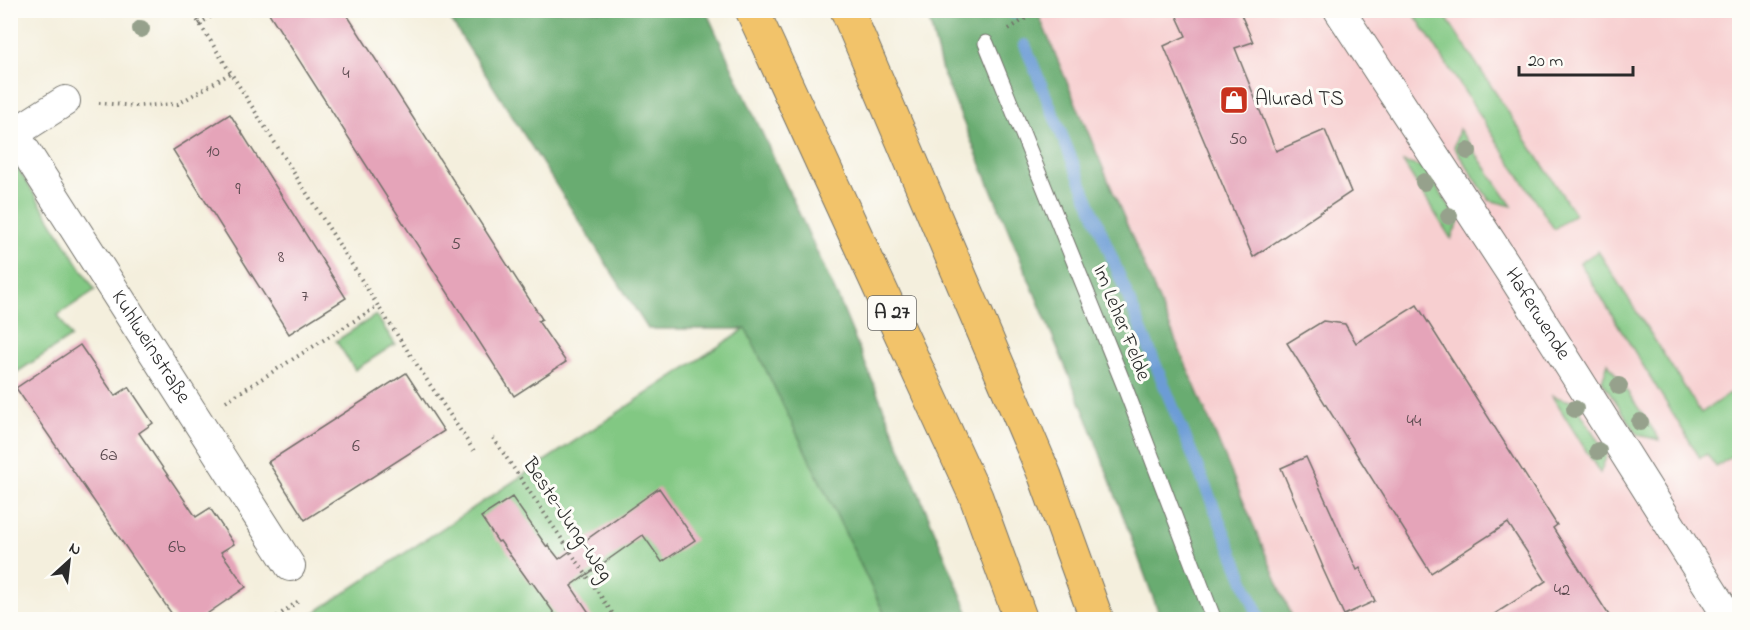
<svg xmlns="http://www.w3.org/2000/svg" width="1750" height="630" viewBox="0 0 1750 630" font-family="'Indie Flower',sans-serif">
<rect width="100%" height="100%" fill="#fdfcf7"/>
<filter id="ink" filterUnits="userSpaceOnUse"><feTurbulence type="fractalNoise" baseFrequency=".0167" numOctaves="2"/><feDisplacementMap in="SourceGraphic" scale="12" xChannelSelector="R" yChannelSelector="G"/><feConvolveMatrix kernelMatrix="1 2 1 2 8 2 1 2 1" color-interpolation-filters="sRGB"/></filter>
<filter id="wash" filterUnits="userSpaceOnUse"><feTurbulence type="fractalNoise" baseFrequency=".008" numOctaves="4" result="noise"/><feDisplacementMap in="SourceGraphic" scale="24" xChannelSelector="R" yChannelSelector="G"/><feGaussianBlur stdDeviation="1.35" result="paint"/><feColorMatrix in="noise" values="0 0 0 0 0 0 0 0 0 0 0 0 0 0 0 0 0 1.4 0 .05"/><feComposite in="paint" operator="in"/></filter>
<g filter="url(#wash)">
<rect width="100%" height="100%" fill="#f4efdd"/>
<path fill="#f7cfd0" d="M1037 11H1739V619H1293Z"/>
<g fill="#82c883" stroke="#567a57" stroke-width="1.5">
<path d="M1412 11H1442L1575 214 1554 229Z"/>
<path d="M1459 129 1512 206 1489 200 1454 147Z"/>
<path d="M1403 162 1425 168 1459 221 1451 239Z"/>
<path d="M17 167 95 290 58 315 71 337 11 376 10 172Z"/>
<path d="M1598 251 1701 413 1730 393 1739 408V451L1716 467 1707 454 1700 458 1580 263Z"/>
<path d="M376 315 395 344 355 370 336 341Z"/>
<path d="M746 328 887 619 314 620 311 615Z"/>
<path d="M1608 363 1660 440 1638 435 1602 381Z"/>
<path d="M1552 396 1574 402 1607 455 1600 473Z"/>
</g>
<g fill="#69ac71" stroke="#4a6c4e" stroke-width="1.5">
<path d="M445 11H706L839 300 971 619H887L746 329H648Z"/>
<path d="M927 11H1037L1293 619H1161L1090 426 942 71Z"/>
</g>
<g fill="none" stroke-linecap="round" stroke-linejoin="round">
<g stroke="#6c9cd5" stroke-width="12">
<path d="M1012 10 1013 13"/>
<path d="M1025 45 1260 620"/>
</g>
</g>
<g id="blocks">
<g fill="#e5a4b9">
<path d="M267 10H344L542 319 538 321 566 362 514 396Z"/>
<path d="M1174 10H1239L1253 42 1235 48 1276 151 1325 130 1351 192 1253 257 1164 46 1186 36Z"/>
<path d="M230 114 346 298 289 334 173 150Z"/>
<path d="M1417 305 1557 525 1553 528 1612 620H1485L1546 581 1508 523 1431 573 1287 343 1323 321 1345 324 1356 343Z"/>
<path d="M80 345 115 396 129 387 153 423 139 433 196 517 210 508 234 544 221 552 246 587 198 620H176L16 388Z"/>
<path d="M406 373 444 431 305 520 268 462Z"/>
<path d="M1306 457 1357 570 1360 568 1375 601 1344 615 1322 567H1323L1281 468Z"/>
<path d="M659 488 695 540 662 562 643 535 571 586 594 620H559L532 582 530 583 500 541 498 542 481 517 512 497 547 547 548 545 559 559Z"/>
</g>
</g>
</g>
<g filter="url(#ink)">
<use href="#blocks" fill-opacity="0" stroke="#717069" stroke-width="1.5"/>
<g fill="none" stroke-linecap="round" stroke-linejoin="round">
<g stroke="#717069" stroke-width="17">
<path id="lane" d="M986 43 1124 385 1214 620"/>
</g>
<g stroke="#717069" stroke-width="32">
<g id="street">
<path id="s1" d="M1339 10 1513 276 1730 620"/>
<path id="s2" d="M10 127 290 566"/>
<path d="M10 136 65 101"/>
</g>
</g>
<g stroke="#717069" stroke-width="35">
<g id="highway">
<path d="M752 10 976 497 1021 620"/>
<path d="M847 10 1045 476 1097 620"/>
</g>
</g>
<g stroke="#717069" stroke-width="4" stroke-dasharray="1.5 4.5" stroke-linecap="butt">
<path d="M191 10 378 306 474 451"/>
<path d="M972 10 976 20"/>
<path d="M199 24 221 10"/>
<path d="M1009 29 1039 10"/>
<path d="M99 103 136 106 178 104 231 73"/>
<path d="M226 401 378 306"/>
<path d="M493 438 617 620"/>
<path d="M272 620 300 600"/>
</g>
<use href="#lane" stroke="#fff" stroke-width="15"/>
<use href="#street" stroke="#fff" stroke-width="30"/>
<use href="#highway" stroke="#f2c36a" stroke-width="33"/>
</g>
<g fill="#96a18c">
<circle cx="141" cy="29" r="9"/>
<circle cx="1468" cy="151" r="9"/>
<circle cx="1424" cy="182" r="9"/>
<circle cx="1449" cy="216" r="9"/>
<circle cx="1619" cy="386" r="9"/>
<circle cx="1575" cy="409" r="9"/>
<circle cx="1640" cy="422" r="9"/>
<circle cx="1598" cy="451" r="9"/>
</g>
</g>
<defs>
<g id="shop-square" transform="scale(1.5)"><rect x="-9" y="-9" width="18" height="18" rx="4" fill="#c8321e" stroke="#fdfcf7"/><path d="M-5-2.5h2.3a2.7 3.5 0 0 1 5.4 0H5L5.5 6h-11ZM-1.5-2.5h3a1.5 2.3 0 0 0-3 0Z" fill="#fff"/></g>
</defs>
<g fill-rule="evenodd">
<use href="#shop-square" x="1234" y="100"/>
</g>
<g text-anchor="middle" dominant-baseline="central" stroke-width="6" stroke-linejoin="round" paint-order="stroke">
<g font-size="18" fill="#5a494e">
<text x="346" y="74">4</text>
<text x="1238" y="140">50</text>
<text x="213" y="152">10</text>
<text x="238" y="190">9</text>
<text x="456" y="245">5</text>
<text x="281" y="258">8</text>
<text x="305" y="297">7</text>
<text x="1414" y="422">44</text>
<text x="356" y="447">6</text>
<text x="109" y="456">6a</text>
<text x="177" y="548">6b</text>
<text x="1562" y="591">42</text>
</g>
<rect fill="#fdfcf7" stroke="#6a6a68" stroke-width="1.5" x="868" y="296" width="48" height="34" rx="4.5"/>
<g font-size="20" font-weight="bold" fill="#2b2b2b">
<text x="892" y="313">A 27</text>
</g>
<g font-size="21" fill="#2b2b2b" stroke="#fdfcf7" text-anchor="start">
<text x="1255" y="100">Alurad TS</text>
</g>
<g font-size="21" fill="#2b2b2b" stroke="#fdfcf7">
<text stroke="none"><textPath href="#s1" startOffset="363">Haferwende</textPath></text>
<text transform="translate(1121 323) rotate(68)">Im Leher Felde</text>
<text stroke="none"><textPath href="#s2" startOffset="261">Kuhlweinstraße</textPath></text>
<text transform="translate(567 520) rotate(56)">Beste-Jung-Weg</text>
</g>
</g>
<rect width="1750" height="630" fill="none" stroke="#fdfcf7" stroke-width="36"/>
<g transform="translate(69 561) rotate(27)" stroke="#fdfcf7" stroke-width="4.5" paint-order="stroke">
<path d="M0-4.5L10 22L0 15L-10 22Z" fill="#2b2b2b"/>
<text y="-9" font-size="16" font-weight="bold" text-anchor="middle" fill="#2b2b2b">N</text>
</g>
<path d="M1519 66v9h114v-9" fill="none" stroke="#2b2b2b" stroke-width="3"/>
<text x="1528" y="66" font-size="18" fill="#2b2b2b" stroke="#fdfcf7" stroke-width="4.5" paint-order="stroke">20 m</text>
</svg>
